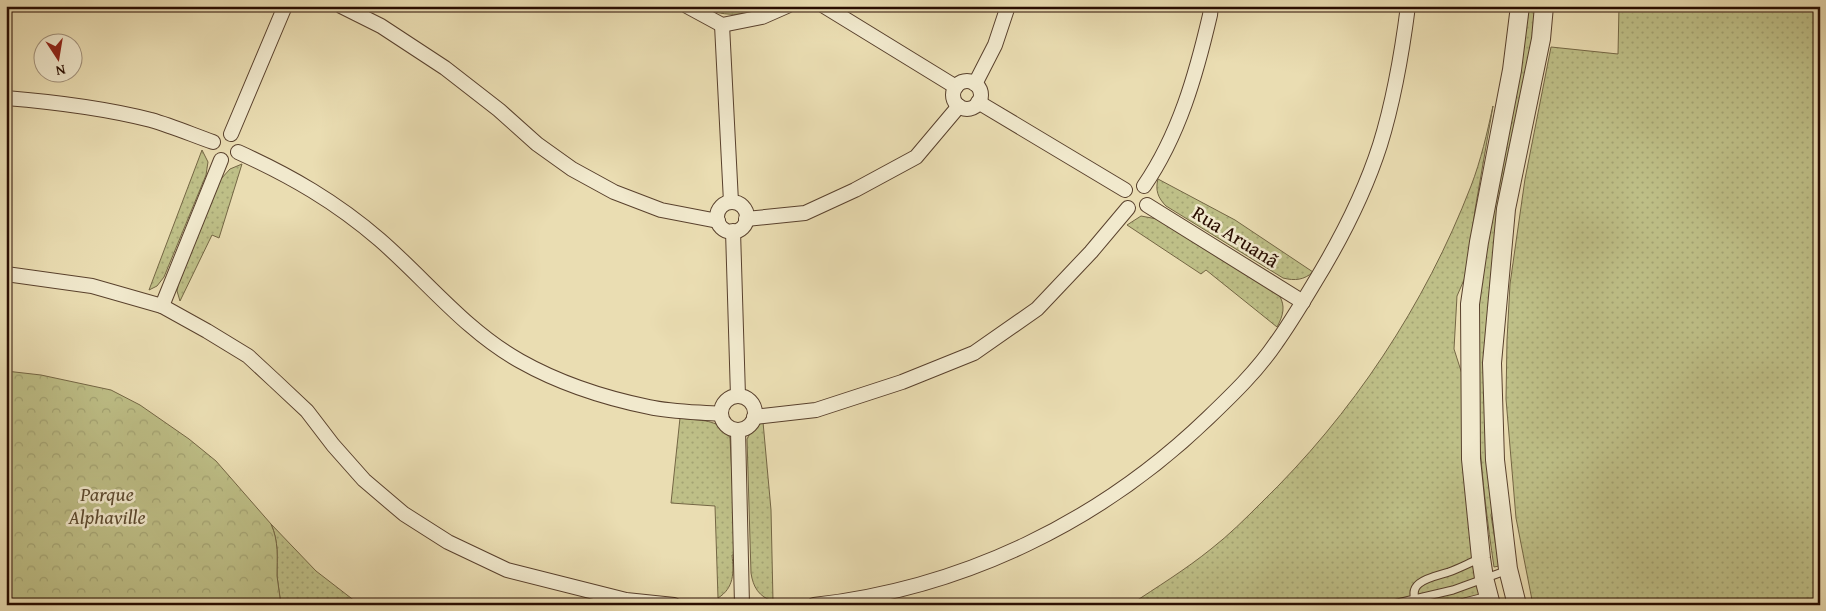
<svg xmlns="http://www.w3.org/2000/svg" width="1826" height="611" viewBox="0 0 1826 611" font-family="'Gentium Book Plus',serif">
<defs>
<pattern id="grass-dots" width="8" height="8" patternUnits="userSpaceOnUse" patternTransform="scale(1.25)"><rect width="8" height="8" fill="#bebf87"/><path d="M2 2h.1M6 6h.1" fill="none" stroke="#a3a373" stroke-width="1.8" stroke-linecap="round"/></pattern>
<pattern id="forest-crowns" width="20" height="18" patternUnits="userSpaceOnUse" patternTransform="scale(1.25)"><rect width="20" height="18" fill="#bebf87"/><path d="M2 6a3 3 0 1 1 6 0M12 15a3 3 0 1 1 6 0" fill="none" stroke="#a3a373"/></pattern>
</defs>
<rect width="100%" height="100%" fill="#eaddb2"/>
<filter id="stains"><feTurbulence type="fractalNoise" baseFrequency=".004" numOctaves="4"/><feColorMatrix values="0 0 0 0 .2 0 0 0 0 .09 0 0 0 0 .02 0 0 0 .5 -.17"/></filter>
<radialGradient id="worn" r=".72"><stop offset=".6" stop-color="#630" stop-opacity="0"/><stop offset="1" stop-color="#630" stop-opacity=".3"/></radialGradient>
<g fill="url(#grass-dots)" stroke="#746644">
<path d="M698 6H768C745 17 722 17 698 6Z"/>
<path d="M1528 6H1537L1533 50 1497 223 1490 284 1488 308 1495 502 1491 515 1499 566 1494 567C1481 480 1473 394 1479 306 1482 260 1490 216 1498 171 1508 116 1518 61 1528 6Z"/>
<path d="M1619 6H1820V605H1533L1516 518 1506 399 1507 340 1510 284 1525 179 1551 47 1618 54Z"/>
<path d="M1493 106 1475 210 1467 273 1457 296 1454 349 1462 374 1485 605H1130C1157 587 1185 570 1211 549 1229 535 1245 519 1261 503 1352 415 1425 305 1471 186 1481 160 1487 133 1493 106Z"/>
<path d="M202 150 208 162 206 175 164 277 157 286 149 290Z"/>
<path d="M242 164 219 238 212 235 180 301 177 291 178 285 220 180 230 169Z"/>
<path d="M1158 179 1235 220 1313 272C1304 280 1295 281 1283 278L1166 206C1158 198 1155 190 1158 179Z"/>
<path d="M1141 216 1157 219 1279 295C1286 306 1283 316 1277 327L1206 270 1201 274 1127 225Z"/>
<path d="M680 418C699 421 721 418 730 438L736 555H732C734 573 734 588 718 598L715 506 671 503Z"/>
<path d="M763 422 771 510 773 601C759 597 753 587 751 573L747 439C751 431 755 425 763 422Z"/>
<path d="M271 524 316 571 360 605H281C280 595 278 586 277 576 277 558 279 542 271 524Z"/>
</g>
<path fill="url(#forest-crowns)" stroke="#746644" d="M6 371 41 375 111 390 140 405 189 439 216 461 271 524C279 542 277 557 277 576 278 586 280 595 281 605H6Z"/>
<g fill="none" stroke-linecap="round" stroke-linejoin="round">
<g stroke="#59412d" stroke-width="9">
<g id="service">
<path d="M1389 605 1453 590 1508 570"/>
<path d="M1418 605C1403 581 1434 577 1449 572 1460 568 1469 563 1479 559"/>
<path d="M1453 605 1488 596"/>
</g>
</g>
<g stroke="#59412d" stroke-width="16">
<g id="minor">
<path d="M341 6 381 26 445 68 499 110 537 144 572 169 614 192 661 210 718 221"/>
<path d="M687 6 722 25 762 17 787 6"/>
<path d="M824 6 956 87"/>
<path d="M722 25 731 202"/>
<circle cx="967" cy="95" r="14"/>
<path d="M975 84 995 45 1008 6"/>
<path d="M6 98C55 102 104 108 151 120 172 126 193 135 213 142"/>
<path d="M978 102 1125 190"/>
<path d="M231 134 285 6"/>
<path d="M238 152C291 176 336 202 380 240 426 280 466 331 520 361 559 383 605 398 649 407 672 412 697 412 720 414"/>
<path d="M1144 186C1179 135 1196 75 1210 15L1211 6"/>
<circle cx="732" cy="217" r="15"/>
<path d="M1147 205 1303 302"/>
<path d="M746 219 805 213 855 190 916 157 959 106"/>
<path d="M733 231 738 396"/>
<path d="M6 274 92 286 162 306 207 331 248 356 275 381 307 411 333 445 364 480 404 514 448 542 507 570 626 600 674 605"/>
<path d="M162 306 221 160"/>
<circle cx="738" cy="413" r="17"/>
<path d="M754 417 816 410 902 382 974 353 1037 309 1091 252 1128 208"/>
<path d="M738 430 742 605"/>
<path d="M814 605C964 588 1100 522 1208 418 1232 395 1257 371 1276 343 1289 325 1301 305 1313 285 1340 241 1364 195 1380 145 1394 100 1402 53 1408 6"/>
</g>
</g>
<g stroke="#59412d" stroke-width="20">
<g id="tertiary">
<path d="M1491 605 1484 578 1481 558 1471 459 1470 304 1479 242 1512 70 1520 6"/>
<path d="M1517 605 1508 569 1495 460 1492 363 1506 209 1541 39 1544 6"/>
</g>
</g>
<use href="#service" stroke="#f1e9cd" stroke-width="7"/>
<use href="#minor" stroke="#f1e9cd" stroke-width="14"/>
<use href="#tertiary" stroke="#f1e9cd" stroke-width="18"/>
</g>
<g text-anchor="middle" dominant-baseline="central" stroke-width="5" stroke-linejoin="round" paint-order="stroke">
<g font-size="20" fill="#290d01" stroke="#f1e9cd">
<text transform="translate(1236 236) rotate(32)">Rua Aruanã</text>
</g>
<g font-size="20" font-style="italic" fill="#5d4b30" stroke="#f1e9cd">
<text x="107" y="493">Parque<tspan x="107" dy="23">Alphaville</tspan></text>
</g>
</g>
<rect width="1826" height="611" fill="none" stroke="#eaddb2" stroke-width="25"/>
<rect x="8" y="8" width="1811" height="596" fill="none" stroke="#290d01" stroke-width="2.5"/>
<rect x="12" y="12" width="1801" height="586" fill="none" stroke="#290d01"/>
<g transform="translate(58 58) rotate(168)"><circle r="24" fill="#f1e9cd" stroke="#a1917b"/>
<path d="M0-4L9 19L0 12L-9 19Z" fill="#8f2418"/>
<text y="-8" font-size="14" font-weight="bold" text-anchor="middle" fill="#290d01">N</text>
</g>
<rect width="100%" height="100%" filter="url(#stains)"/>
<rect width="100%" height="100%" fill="url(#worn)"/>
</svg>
